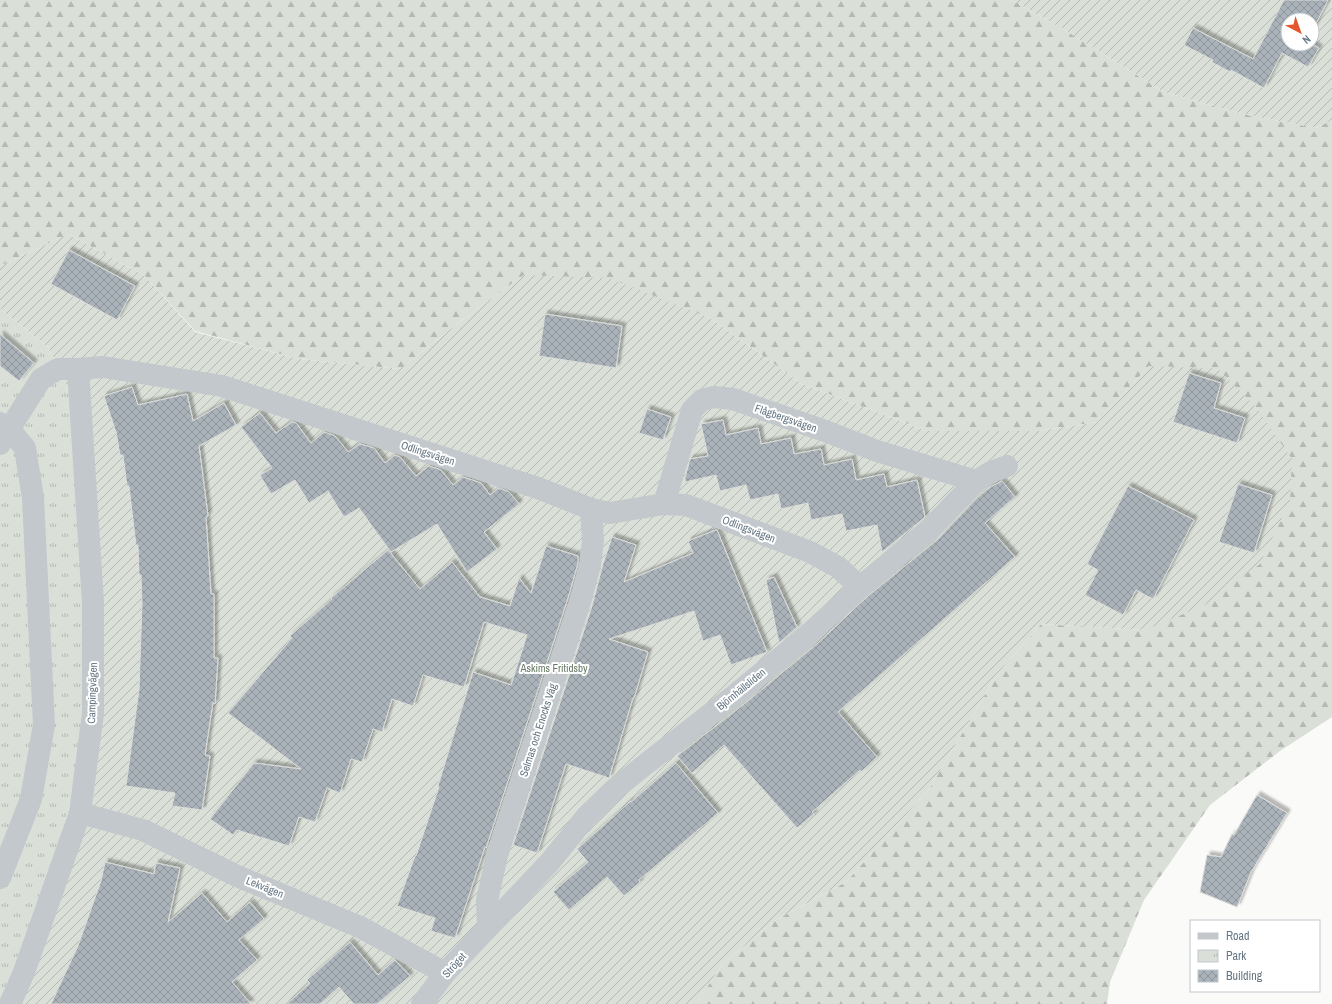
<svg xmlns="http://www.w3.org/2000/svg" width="1332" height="1004" viewBox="0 0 1332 1004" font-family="'Archivo Narrow',sans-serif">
<defs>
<pattern id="forest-firs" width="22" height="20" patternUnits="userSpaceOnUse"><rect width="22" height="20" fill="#dadfd7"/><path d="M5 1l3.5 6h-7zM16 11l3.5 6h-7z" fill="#b4b9b4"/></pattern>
<pattern id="park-tufts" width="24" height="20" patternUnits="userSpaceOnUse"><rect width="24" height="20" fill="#dadfd7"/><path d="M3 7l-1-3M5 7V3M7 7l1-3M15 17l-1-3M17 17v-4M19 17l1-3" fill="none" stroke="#b4b9b4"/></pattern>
<pattern id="garden-furrows" width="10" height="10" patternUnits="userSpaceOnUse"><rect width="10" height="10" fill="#dadfd7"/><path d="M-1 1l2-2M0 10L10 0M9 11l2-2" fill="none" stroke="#b4b9b4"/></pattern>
<pattern id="building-cross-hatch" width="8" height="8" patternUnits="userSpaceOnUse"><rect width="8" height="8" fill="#aab3b9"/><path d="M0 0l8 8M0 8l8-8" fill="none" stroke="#8e969c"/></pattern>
<filter id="shadow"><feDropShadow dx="3.5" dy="-3.5" stdDeviation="1" flood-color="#0004"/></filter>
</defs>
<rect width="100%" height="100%" fill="#fafaf8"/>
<path fill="url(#forest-firs)" d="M0 0H1012L1068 32 1164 92 1242 114 1316 128 1332 120V717L1280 751 1210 805 1144 900 1110 982 1107 1004H696L723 963 776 920 846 882 929 789 998 673 1041 624 1145 630 1149 366 1097 422 1038 431H927L802 384 710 318 524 275 466 317 400 369 299 359 195 331 145 276 68 234 0 266Z"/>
<path fill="url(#park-tufts)" d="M0 309 48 347 72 398 87 660 80 767 28 959 0 1004Z"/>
<g fill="url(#garden-furrows)" fill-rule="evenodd">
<path d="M1012 0H1332V120L1316 128 1242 114 1164 92 1068 32ZM1288 20H1312V44H1288Z"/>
<path d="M68 234 145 276 195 332 299 359 400 369 466 317 524 275 609 278 710 318 802 384 927 431H1038L1097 422 1149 366 1217 368 1256 407 1292 459 1290 501 1260 564 1205 605 1145 630 1041 624 998 673 929 789 846 882 776 920 723 963 696 1004H7L28 959 80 768 87 660 72 398 48 347 0 309V266Z"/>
</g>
<g fill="url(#building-cross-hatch)" stroke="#dcdcda" filter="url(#shadow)">
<path d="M1284 0H1328L1312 31V20H1288V44H1311L1319 48 1308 67 1282 53 1264 88 1231 70 1230 72 1212 62 1213 60 1184 45 1193 28 1253 59Z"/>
<path d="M69 250 135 286 117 320 51 284Z"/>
<path d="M545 314 622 326 616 368 539 356Z"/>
<path d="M0 334 34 363 19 381 0 366Z"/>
<path d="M1189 373 1221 383 1214 408 1245 418 1237 443 1173 422Z"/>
<path d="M132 387 138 405 187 394 193 421 224 403 236 425 199 446 208 516 206 517 211 594H214V658H218L215 704 213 702 205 755 210 756 202 810 172 806 175 793 126 786 139 690 142 604 141 575H139L138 545H136L129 486H127L123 455H120L116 432 104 396Z"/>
<path d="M647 409 671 417 663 440 639 433Z"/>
<path d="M260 413 276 433 292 422 296 423 311 443 324 432 335 436 348 452 360 444 374 448 385 463 395 455 400 457 416 476 429 466 441 470 453 485 463 477 481 483 490 495 499 488 509 492 519 504 484 532 497 549 467 572 437 524 391 552 359 508 344 517 328 491 309 503 295 480 271 494 260 475 272 468 241 427Z"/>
<path d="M723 420 726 435 758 428 761 444 791 438 794 454 821 449 824 465 852 459 856 480 884 474 887 487 917 480 925 517 882 552 877 525 846 531 842 514 811 520 808 503 781 509 778 494 750 500 746 485 720 491 716 475 685 482V478L690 459 708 456 701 424Z"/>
<path d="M1002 481 1015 497 985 523 1015 557 838 712 877 757 861 772 860 770 812 812 814 814 797 828 724 745 692 773 677 756 743 705 817 644 868 596 937 540 977 498 989 488Z"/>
<path d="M1238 484 1272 495 1254 553 1219 542Z"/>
<path d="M1128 486 1194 520 1153 599 1136 590 1123 615 1085 595 1098 570 1087 564Z"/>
<path d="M716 530H717L767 652 731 665 720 635 703 641 694 611 609 639 648 652 634 698H633L609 778 566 764 537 853 513 845 592 606 603 564 612 537 636 545 624 582 693 553 688 541Z"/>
<path d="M546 546 578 556V563L568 598 486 848 485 847 455 938 431 931 435 918 397 906 415 856H416L439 787 438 786 473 672 511 685 527 635 484 622 464 687 423 675 413 706 392 699 382 732 373 729 362 762 351 759 340 793 327 788 315 822 299 817 289 846 237 830 233 835 210 819 254 763 301 769 228 713 292 638 290 636 332 599 331 598 388 550 420 589 452 562 480 597 510 606 519 578 531 593Z"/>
<path d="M774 577 797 627 779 643 766 580Z"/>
<path d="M676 763 718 813 639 880 640 882 624 896 607 877 569 910 553 892 588 862 577 849 631 801V802Z"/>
<path d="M1257 795 1287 813 1251 872 1237 907 1200 892 1207 855 1221 857 1232 834 1234 835Z"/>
<path d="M105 862 154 874 156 863 180 868 168 922 202 893 227 922 250 902 264 919 239 940 257 960 232 982 251 1004H51L78 946 101 881Z"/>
<path d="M350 942 378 975 395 960 410 976 377 1004H354L339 987 320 1004H287L310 983 307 980Z"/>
</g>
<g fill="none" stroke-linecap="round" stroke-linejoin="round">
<g stroke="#c3c8cc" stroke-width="22">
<path d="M0 423 10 430 25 448 33 498 44 725 31 799 0 878"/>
<path d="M0 444 41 379 58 369H78L103 367 222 386 538 488 591 509 610 513 664 504 686 505 810 552 838 567 860 587"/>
<path d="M664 504 692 410 702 400 714 397 733 399 825 431 877 451 976 481"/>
<path d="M80 813 143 830 237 876 360 927 445 973"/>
<path d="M488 927 487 901 497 855 580 602 590 565 593 541 591 509"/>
<path d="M10 1004 24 972 80 813 93 713V603L78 369"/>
<path d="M422 1004 445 973 550 862 586 817 616 788 651 760 735 695 809 634 860 587 929 530 976 481 991 472 1007 466"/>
</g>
</g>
<g text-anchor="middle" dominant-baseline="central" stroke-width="4" stroke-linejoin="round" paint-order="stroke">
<g font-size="11" fill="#657683" stroke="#fff">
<text transform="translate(786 418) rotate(19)">Flågbergsvägen</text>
<text transform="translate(428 453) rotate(18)">Odlingsvägen</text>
<text transform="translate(749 529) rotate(21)">Odlingsvägen</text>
<text transform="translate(741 689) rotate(-39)">Björnhällsliden</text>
<text transform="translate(92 693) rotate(-88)">Campingvägen</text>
<text transform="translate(538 730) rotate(-72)">Selmas och Enocks Väg</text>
<text transform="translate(265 887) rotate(22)">Lekvägen</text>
<text transform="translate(454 965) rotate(-48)">Ströget</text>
</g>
<g font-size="11" fill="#687a64" stroke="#fff">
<text x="554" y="668">Askims Fritidsby</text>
</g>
</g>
<rect x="1190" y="920" width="130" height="72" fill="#ffffff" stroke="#c1c8cd"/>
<rect x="1198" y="933" width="20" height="6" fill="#c3c8cc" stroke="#c1c8cd"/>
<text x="1226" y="940" font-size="12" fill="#657683">Road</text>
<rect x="1198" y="950" width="20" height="12" fill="url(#park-tufts)" stroke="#c1c8cd"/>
<text x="1226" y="960" font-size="12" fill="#657683">Park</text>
<rect x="1198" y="970" width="20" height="12" fill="url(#building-cross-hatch)" stroke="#c1c8cd"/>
<text x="1226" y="980" font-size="12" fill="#657683">Building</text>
<g transform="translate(1300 32) rotate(139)"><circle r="19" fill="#ffffff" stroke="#c1c8cd"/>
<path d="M0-3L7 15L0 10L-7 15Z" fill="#e4572e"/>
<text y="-6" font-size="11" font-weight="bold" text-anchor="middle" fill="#657683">N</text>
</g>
</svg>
